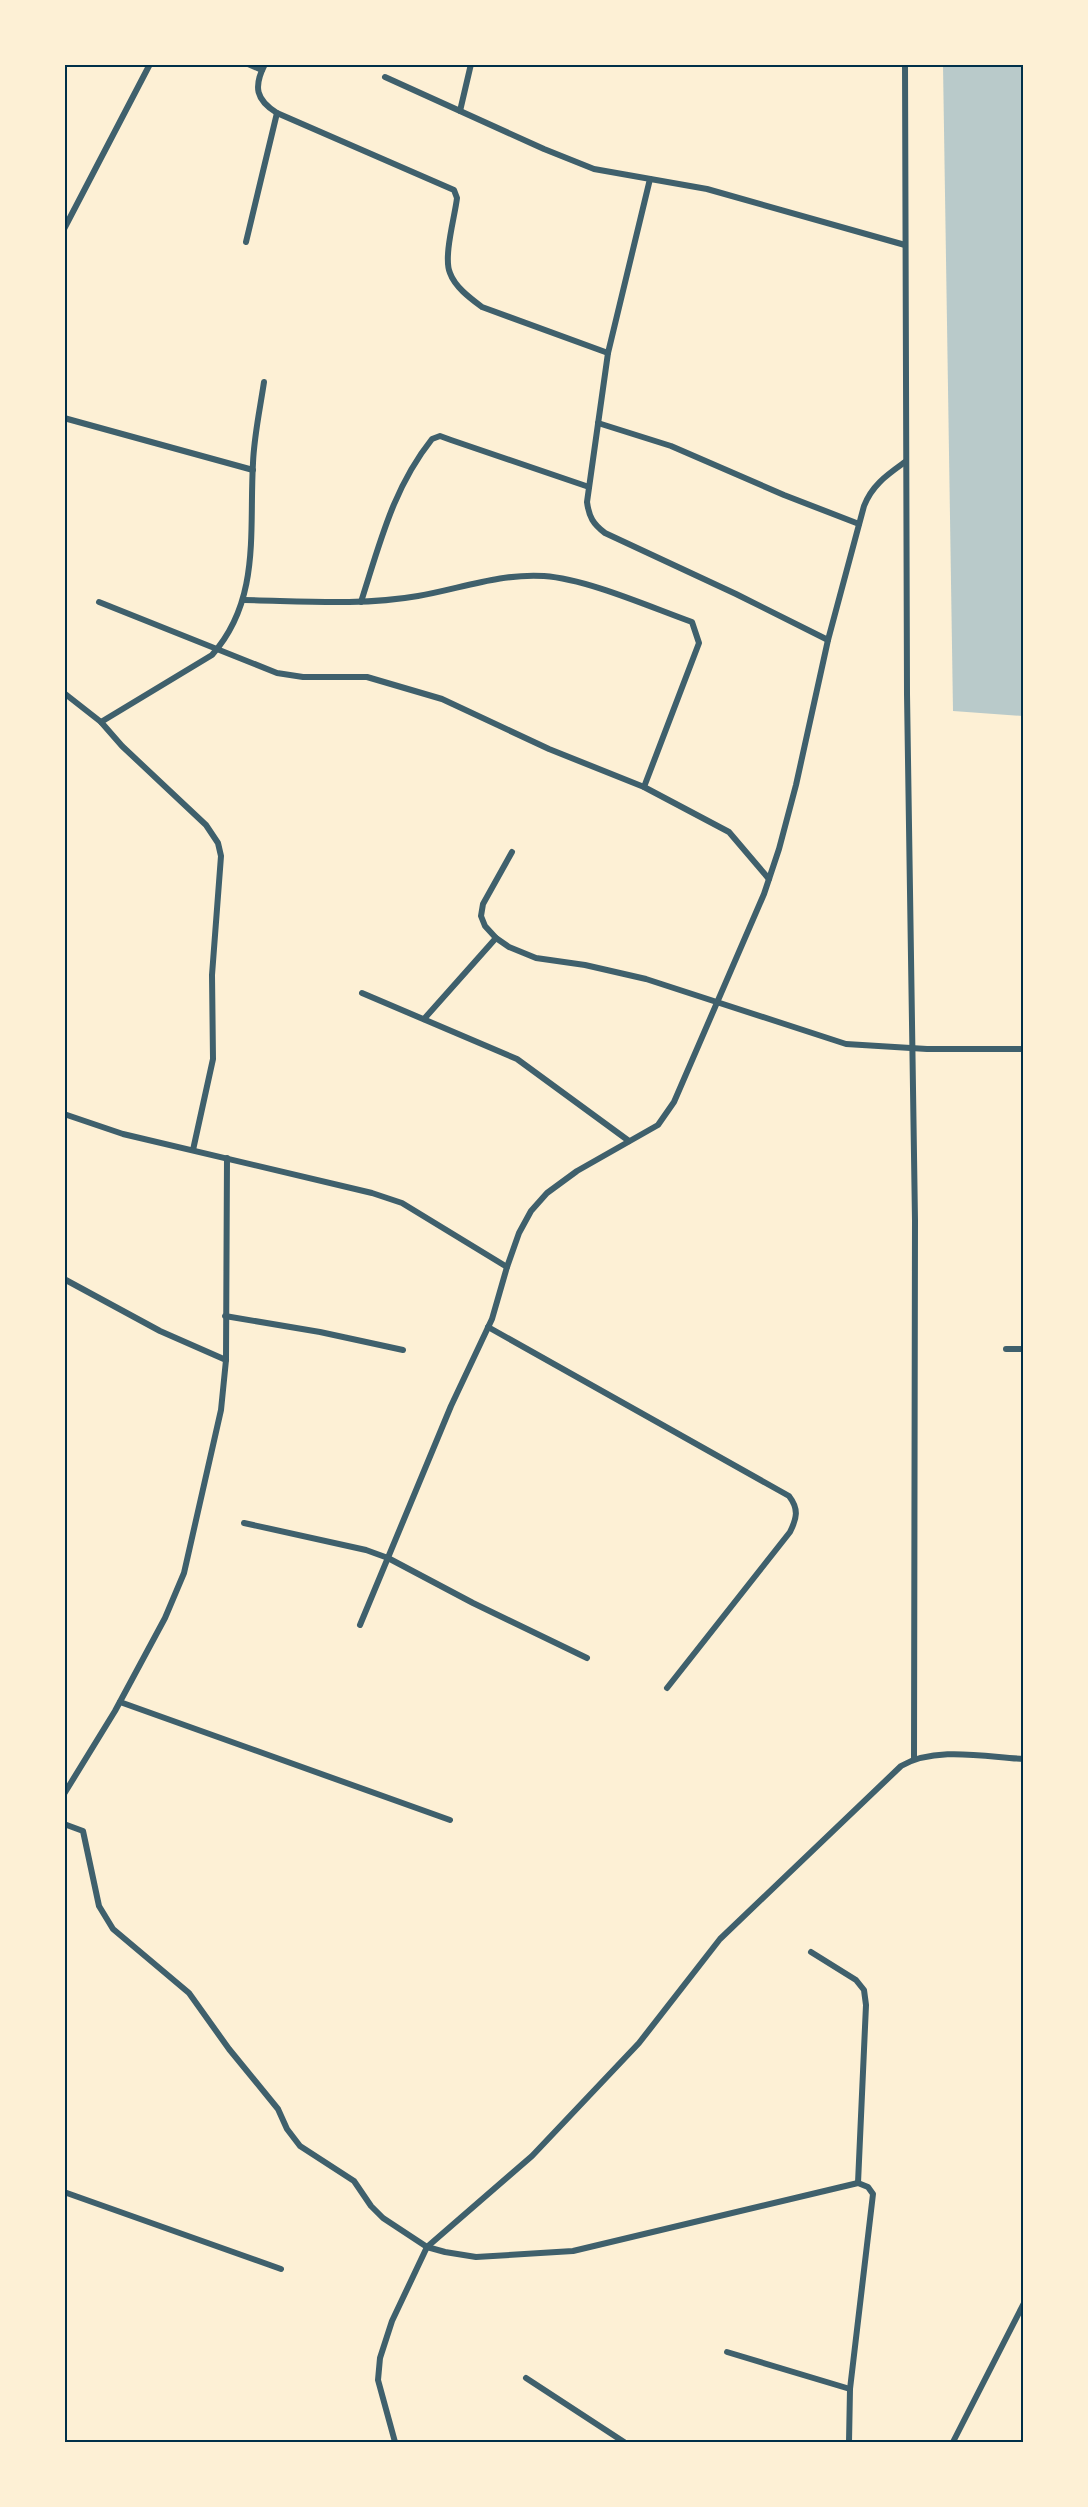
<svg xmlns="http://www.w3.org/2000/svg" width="1088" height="2507" viewBox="0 0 1088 2507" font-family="Raleway,sans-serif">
<rect width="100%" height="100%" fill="#fdf0d5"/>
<path fill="#b9caca" d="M943 65H1023V716L953 711Z"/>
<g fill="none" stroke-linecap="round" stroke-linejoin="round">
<g stroke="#3f606c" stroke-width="6">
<path d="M248 64 262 70"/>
<path d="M265 64C253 87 256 100 277 113L454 190 457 198C455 216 443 257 450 273 455 287 470 298 482 307L608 353"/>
<path d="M905 64 907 694 915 1220 914 1758"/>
<path d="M385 77 544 149 594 169 707 189 905 245"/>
<path d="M460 111 471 64"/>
<path d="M650 179 608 353 587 502C589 517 593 524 605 533L736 594 828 640"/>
<path d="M64 229 150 64"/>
<path d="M246 242 277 113"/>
<path d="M64 418 253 470"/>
<path d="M598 423 671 446 784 495 859 524"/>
<path d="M244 600C301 601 361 606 418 596 459 589 501 573 544 576 587 579 650 607 692 622L699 643 644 787"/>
<path d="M99 602 277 673 303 677H367L442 699 549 749 644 787 729 832 769 879"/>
<path d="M361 602C380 543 393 488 432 439L440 436 451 440 589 487"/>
<path d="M64 693 101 722 122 746 206 825 218 843 221 856 212 975 213 1059 193 1150"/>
<path d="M101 722 212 655C261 600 249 531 253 463 254 436 260 409 264 382"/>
<path d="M512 852 483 904 481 916 485 926 496 938 509 947 536 958 585 965 646 979 846 1044 927 1049H1024"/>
<path d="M362 993 517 1059 629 1141"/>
<path d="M424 1019 496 938"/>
<path d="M64 1114 123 1134 372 1193 402 1203 507 1267"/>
<path d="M64 1279 160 1331 226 1360"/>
<path d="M225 1316 320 1332 403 1350"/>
<path d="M488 1327 789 1496C799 1509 797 1518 790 1532L667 1688"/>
<path d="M1006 1349H1024"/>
<path d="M244 1523 366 1550 388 1558 473 1603 587 1658"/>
<path d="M360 1625 451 1406 492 1319 507 1267 519 1233 531 1211 547 1193 577 1171 658 1125 674 1102 764 894 779 849 796 785 828 640 864 506C872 485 887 475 905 462"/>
<path d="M120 1702 450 1820"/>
<path d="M64 1794 115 1711 165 1618 184 1573 221 1410 226 1360 227 1158"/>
<path d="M64 1824 83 1831 99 1906 113 1929 189 1993 229 2049 278 2109 287 2129 300 2146 354 2181 371 2206 383 2218 427 2247 445 2252 476 2257 573 2251 858 2183 868 2187 873 2194 850 2389 849 2442"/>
<path d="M811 1952 856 1980 864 1990 866 2005 858 2183"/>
<path d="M64 2192 281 2269"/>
<path d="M727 2352 850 2389"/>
<path d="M526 2378 624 2442"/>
<path d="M395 2442 378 2380 380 2358 392 2321 427 2247 532 2156 639 2043 720 1939 901 1766C935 1746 986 1757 1024 1759"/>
<path d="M953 2442 1024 2303"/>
</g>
</g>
<rect width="1088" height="2507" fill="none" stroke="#fdf0d5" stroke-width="132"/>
<rect x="66" y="66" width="956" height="2375" fill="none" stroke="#003049" stroke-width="2"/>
</svg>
